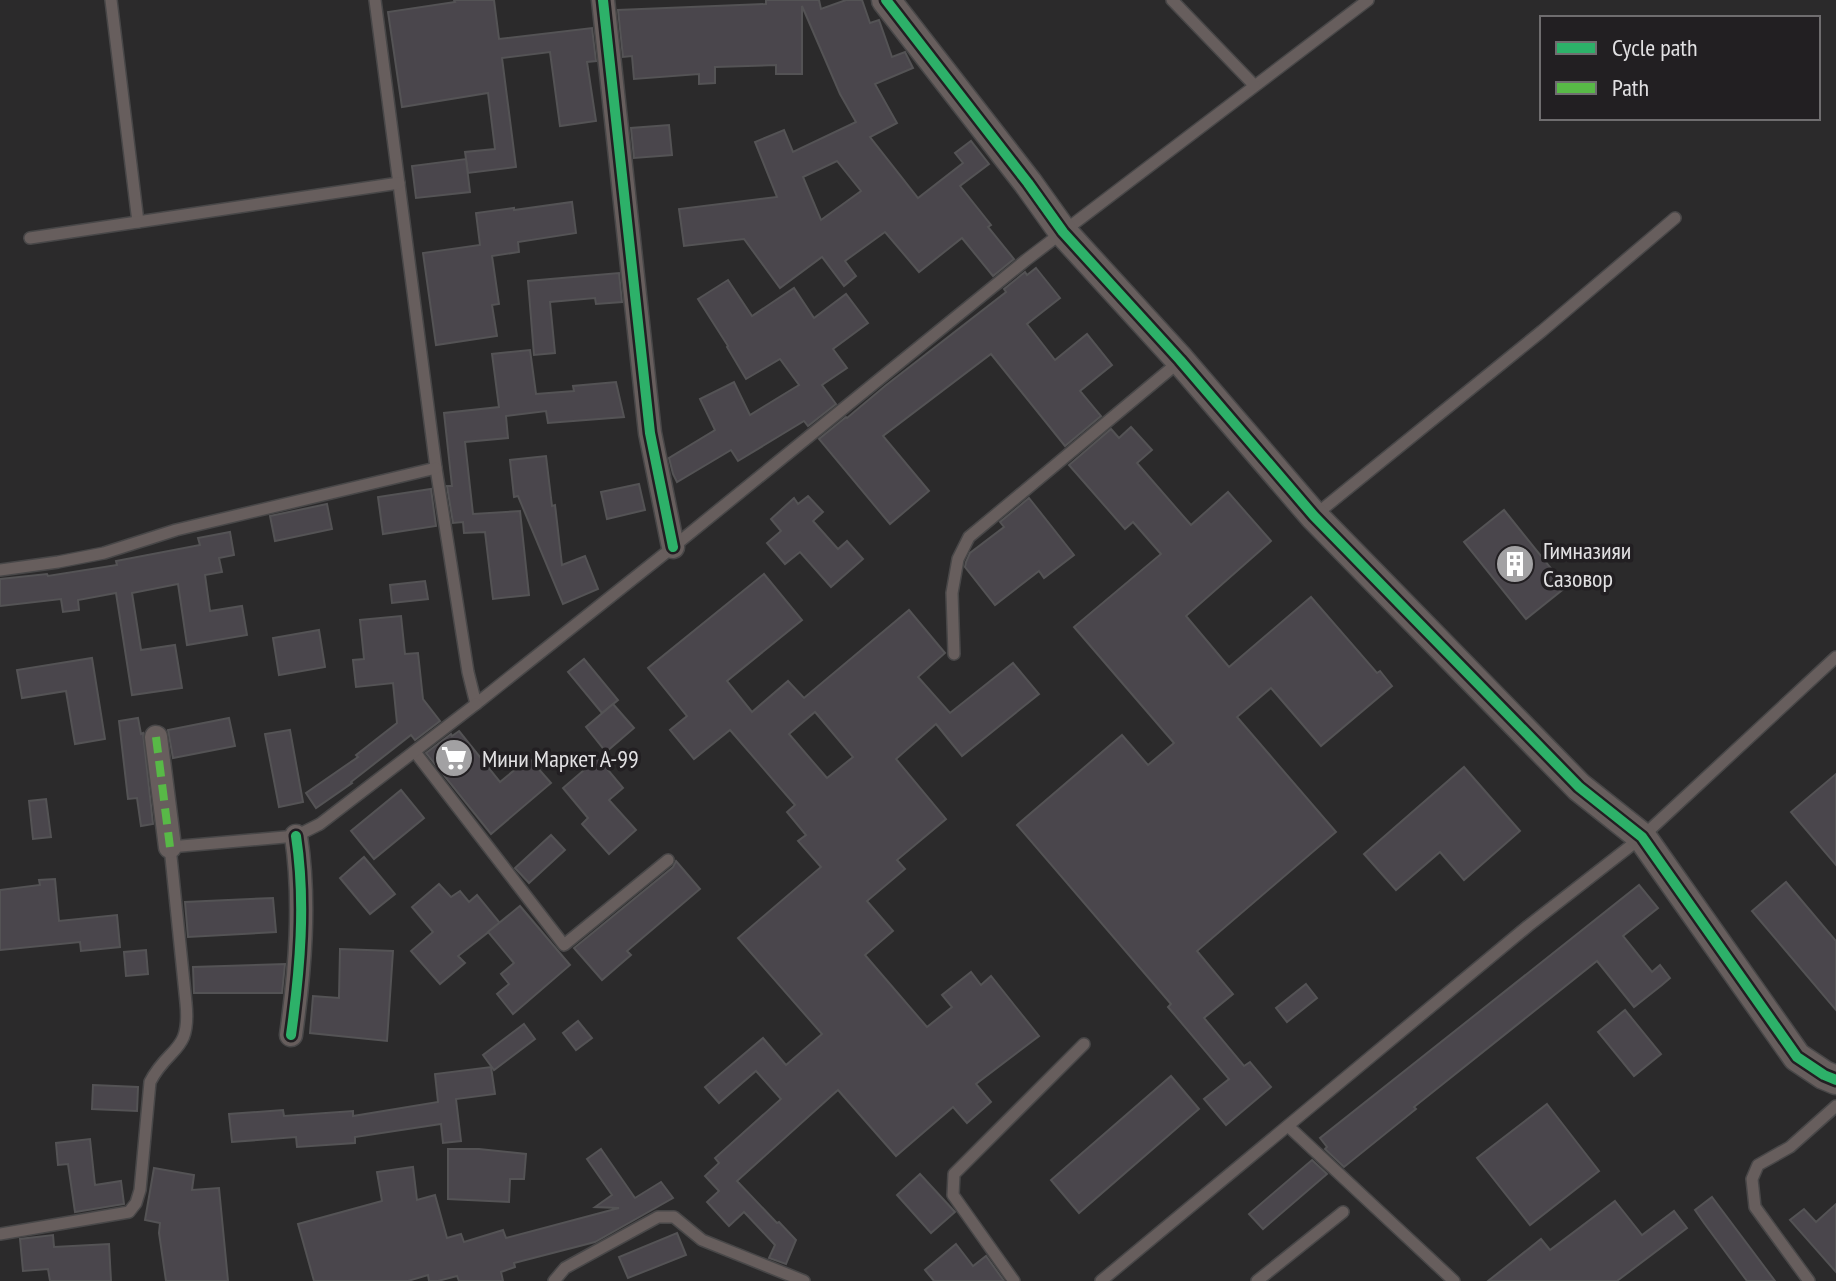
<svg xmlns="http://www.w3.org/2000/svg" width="1836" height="1281" viewBox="0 0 1836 1281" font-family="'PT Sans Narrow',sans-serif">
<rect width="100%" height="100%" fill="#2b2a2b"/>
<g fill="#4a464c" stroke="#545355" stroke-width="2" fill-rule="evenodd">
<path d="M454 0H494L499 39 592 28 596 61 587 62 596 121 560 126 550 52 502 58 516 167 468 173 465 152 495 149 488 93 402 107 388 12 455 2Z"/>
<path d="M766 0H819L821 9 846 0H862L870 23 879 20 892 57 905 52 913 68 875 84 897 123 870 137 918 198 963 163 955 153 971 141 989 164 960 186 991 225 988 227 1014 259 993 276 962 238 919 272 885 232 845 261 856 276 844 286 822 257 780 288 744 239 684 246 679 209 777 197 755 142 784 130 793 152 856 122 840 94 802 6V74H776V65L715 67V83L699 84V74L634 79 632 56 623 57 618 10 766 4ZM837 161 861 191 821 220 803 177Z"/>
<path d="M669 125 672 155 634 158 631 128Z"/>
<path d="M466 159 470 192 416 198 412 166Z"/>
<path d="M572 202 576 233 518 242 519 252 492 256 499 304 492 305 497 336 436 345 423 253 480 245 476 213 514 208V210Z"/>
<path d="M1036 268 1060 298 1027 324 1055 360 1087 334 1112 365 1080 391 1101 416 1065 446 991 354 883 436 929 491 890 524 819 439 846 417 847 418 885 386 1006 292 1004 289 1025 272 1027 275Z"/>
<path d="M619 273 622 302 596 304 595 298 550 302 555 353 534 355 528 281Z"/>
<path d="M728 280 752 316 794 288 814 318 846 294 868 323 833 349 847 368 822 385 836 404 808 426 804 421 738 461 731 450 677 482 673 474 669 458 715 430 700 399 734 382 750 415 799 385 780 359 746 379 727 347 728 346 698 299Z"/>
<path d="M530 350 536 394 574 391 573 386 616 382 624 417 548 423 546 411 506 416 508 438 465 442 473 514 520 511 529 595 493 599 485 532 464 533 463 522 453 523 447 486H452L444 413 499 407 492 354Z"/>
<path d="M1131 427 1152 450 1137 463 1191 525 1228 492 1271 541 1186 616 1229 667 1311 597 1377 673 1380 671 1392 686 1321 746 1271 688 1237 717 1336 832 1197 951 1233 994 1204 1018 1244 1066 1250 1062 1271 1087 1226 1125 1204 1099 1229 1079 1168 1007 1171 1004 1017 825 1122 735 1148 765 1174 743 1074 627 1161 554 1133 522 1125 529 1069 465 1111 429 1119 438Z"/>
<path d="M546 456 552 506 555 505 562 565 585 556 598 589 563 604 518 496 514 497 510 460Z"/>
<path d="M639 484 645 510 607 519 601 492Z"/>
<path d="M431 489 436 526 383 534 378 497Z"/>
<path d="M808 496 823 512 813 521 838 549 847 541 863 559 831 587 800 552 785 564 767 543 781 531 771 519 794 498 798 504Z"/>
<path d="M1029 498 1074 555 1044 578 1039 571 995 605 965 567 966 562 970 553 1004 527 1000 522Z"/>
<path d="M327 504 332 529 275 541 270 516Z"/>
<path d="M1504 510 1566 587 1526 619 1464 542Z"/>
<path d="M230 532 234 555 219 558 222 572 205 575 210 611 242 606 247 635 187 645 178 584 132 593 141 650 175 645 182 688 132 695 116 593 78 600 79 610 63 612 61 599 0 606V579L47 574 48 576 117 565 116 561 200 545 198 538Z"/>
<path d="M764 574 802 620 727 681 752 712 788 681 804 698 909 610 945 653 918 677 950 713 1013 663 1039 694 962 756 936 724 896 759 946 819 897 860 905 869 867 901 893 931 865 955 927 1027 952 1007 942 995 971 972 981 985 991 976 1039 1036 976 1084 991 1102 967 1123 953 1107 896 1156 838 1090 737 1181 777 1223 779 1222 796 1240 786 1264 769 1258 775 1245 744 1212 729 1226 707 1202 719 1191 705 1176 719 1163 715 1158 781 1099 756 1071 719 1103 705 1087 763 1038 786 1065 822 1034 738 938 821 867 798 841 806 835 787 812 795 805 730 730 694 759 670 730 687 716 648 668ZM815 712 853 757 827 778 789 734Z"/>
<path d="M425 581 428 599 392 603 390 585Z"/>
<path d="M401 616 405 654 418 653 423 699 440 721 415 740 411 735 351 782 352 783 316 808 306 793 358 757 356 755 397 723 393 683 356 687 353 660 364 659 360 620Z"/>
<path d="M319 630 325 667 279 675 273 638Z"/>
<path d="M92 658 105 739 75 744 66 691 22 698 17 670Z"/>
<path d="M584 659 618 700 602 713 568 672Z"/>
<path d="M613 704 634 728 606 752 586 727Z"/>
<path d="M138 718 141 734 143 733 153 824 141 826 137 798 128 799 119 721Z"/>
<path d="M229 718 235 746 173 758 168 730Z"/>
<path d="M290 730 303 802 279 807 265 734Z"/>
<path d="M459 731 500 782 529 758 551 783 491 834 426 753 451 734 452 736Z"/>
<path d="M598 758 623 788 609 800 636 830 609 854 582 824 588 818 563 788Z"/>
<path d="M1464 767 1520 831 1464 880 1440 852 1396 890 1364 854Z"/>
<path d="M1836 774V865L1791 812Z"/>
<path d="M401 790 424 818 374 859 351 831Z"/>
<path d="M46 799 51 837 33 839 29 801Z"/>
<path d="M551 835 565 850 529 883 515 868Z"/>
<path d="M364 857 395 894 370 914 340 878Z"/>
<path d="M676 861 700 889 627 951 631 955 602 980 574 948 673 867Z"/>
<path d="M55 879 59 921 117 915 120 947 81 951 80 942 0 950V890L40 885 39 880Z"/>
<path d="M1786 882 1836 941V1010L1752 911Z"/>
<path d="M439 884 451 897 460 891 469 902 477 895 500 923 458 956 465 963 440 984 411 951 433 932 412 907Z"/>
<path d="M1639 885 1658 908 1623 936 1652 972 1660 965 1670 978 1662 985 1634 1007 1597 961 1414 1107 1416 1109 1344 1167 1325 1149 1327 1147 1320 1138Z"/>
<path d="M273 898 276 932 188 937 185 902Z"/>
<path d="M520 906 570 965 513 1014 497 994 509 984 501 974 514 963 488 932Z"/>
<path d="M340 949 393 951 387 1041 310 1033 313 996 339 998Z"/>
<path d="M146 950 148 974 126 976 124 952Z"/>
<path d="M285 964 282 993H194L193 967Z"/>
<path d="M1306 984 1317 998 1287 1022 1276 1008Z"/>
<path d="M1625 1010 1661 1054 1634 1076 1598 1032Z"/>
<path d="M578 1021 592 1038 576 1050 563 1033Z"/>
<path d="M524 1024 535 1039 494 1070 483 1055Z"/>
<path d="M491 1067 495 1094 456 1099 461 1141 443 1143 441 1124 355 1137V1143L297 1147 296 1137 232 1142 229 1114 283 1110 284 1116 353 1111V1116L438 1102 435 1074Z"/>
<path d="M1171 1076 1199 1109 1079 1213 1051 1180Z"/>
<path d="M93 1085 138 1087 137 1111 92 1109Z"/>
<path d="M1547 1104 1599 1171 1530 1225 1477 1158Z"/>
<path d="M90 1139 95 1185 121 1181 124 1204 75 1212 68 1164 58 1165 56 1143Z"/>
<path d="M448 1149H479L526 1154 524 1179H510L509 1202 448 1199Z"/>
<path d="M601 1149 635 1198 661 1182 673 1198 595 1242 514 1263 515 1267 501 1272 503 1281H459L457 1276 438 1281H429L428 1275 408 1281H314L298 1224 382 1201 377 1172 413 1167 417 1200 435 1195 447 1238 461 1234 464 1242 503 1230 506 1238 619 1208 595 1207 612 1195 587 1159Z"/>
<path d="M1312 1160 1327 1174 1263 1229 1249 1214Z"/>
<path d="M154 1168 194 1175 192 1190 219 1188 228 1281H166L159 1233 160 1223 145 1220Z"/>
<path d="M920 1174 955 1212 931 1233 897 1195Z"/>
<path d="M1712 1197 1775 1281H1747L1704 1223 1695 1210Z"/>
<path d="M1615 1201 1642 1235 1674 1211 1687 1228 1617 1281H1488L1541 1239 1550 1250Z"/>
<path d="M1836 1204V1272L1790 1220 1804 1209 1816 1222Z"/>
<path d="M677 1233 686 1255 628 1278 619 1257Z"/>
<path d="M53 1235 54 1247 109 1244 111 1281H50L48 1269 23 1271 20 1239Z"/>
<path d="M956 1244 973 1266 986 1256 1004 1281H934L925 1270Z"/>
</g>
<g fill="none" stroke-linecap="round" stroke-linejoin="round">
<g stroke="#484748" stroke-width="14">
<g id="service">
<path d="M111 0 138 222"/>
<path d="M375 0 436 468 468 672 476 704 673 547 1026 260 1368 0"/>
<path d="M1172 0 1254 85"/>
<path d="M30 238 399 183"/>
<path d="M1314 516 1542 331 1675 218"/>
<path d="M0 570 58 562 104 553 176 530 436 468"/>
<path d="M954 654 952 593 958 559 969 537 1180 361"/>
<path d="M415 752 564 945 668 860"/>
<path d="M1288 1126 1454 1281"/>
<path d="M0 1234 129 1212 136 1203 140 1190 150 1082C169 1045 191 1054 186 1003L170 847 296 836 320 824 476 704"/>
<path d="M554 1281 565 1268 658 1217H674L702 1240 804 1281"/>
<path d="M1014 1281 953 1195 954 1174 1084 1044"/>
<path d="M1101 1281 1528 926 1642 837 1836 657"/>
<path d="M1257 1281 1343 1212"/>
<path d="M1809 1281 1755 1207 1752 1179 1758 1165 1790 1147 1836 1106"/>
</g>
</g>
<g stroke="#484748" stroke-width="25">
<g id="minor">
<path d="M603 0 650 433 673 547"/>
<path d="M156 737 170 847"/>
<path d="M291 1035C300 970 306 902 296 836"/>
</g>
</g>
<g stroke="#484748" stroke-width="31">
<path id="tertiary" d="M886 0 1028 183 1063 232 1180 360 1314 516 1579 787 1642 837 1797 1057 1824 1075 1836 1080"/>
</g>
<use href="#service" stroke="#675e5d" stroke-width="11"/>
<use href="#minor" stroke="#675e5d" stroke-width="22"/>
<use href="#tertiary" stroke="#675e5d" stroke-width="28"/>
<path stroke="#58b947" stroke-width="8" stroke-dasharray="16 8" stroke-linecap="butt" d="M156 737 170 847"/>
<g stroke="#221f22" stroke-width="15">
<g id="cycleway">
<path d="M603 0 650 433 673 547"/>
<path d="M886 0 1028 183 1063 232 1180 360 1314 516 1579 787 1642 837 1797 1057 1824 1075 1836 1080"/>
<path d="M291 1035C300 970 306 902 296 836"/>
</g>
</g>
<use href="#cycleway" stroke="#2db169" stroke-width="10"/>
</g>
<defs>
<g id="building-disc" transform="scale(2)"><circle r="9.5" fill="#a2a1a3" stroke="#221f22"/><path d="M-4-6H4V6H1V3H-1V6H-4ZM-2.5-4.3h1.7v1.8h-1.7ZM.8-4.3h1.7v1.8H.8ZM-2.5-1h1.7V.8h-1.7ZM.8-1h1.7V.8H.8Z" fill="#fff"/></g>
<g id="supermarket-disc" transform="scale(2)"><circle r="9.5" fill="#a2a1a3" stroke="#221f22"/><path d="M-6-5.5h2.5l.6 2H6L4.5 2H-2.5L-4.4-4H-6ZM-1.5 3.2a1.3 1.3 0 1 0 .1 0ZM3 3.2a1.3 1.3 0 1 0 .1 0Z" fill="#fff"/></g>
</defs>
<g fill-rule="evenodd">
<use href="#building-disc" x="1515" y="564"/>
<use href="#supermarket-disc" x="454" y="758"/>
</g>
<g text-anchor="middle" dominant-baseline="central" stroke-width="7" stroke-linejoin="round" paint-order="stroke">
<g font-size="24" fill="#e2e1e3" stroke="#221f22" text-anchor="start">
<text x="1543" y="550">Гимназияи<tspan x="1543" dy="28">Сазовор</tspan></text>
<text x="482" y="758">Мини Маркет А-99</text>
</g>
</g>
<rect x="1540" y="16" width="280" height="104" fill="#221f22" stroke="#6f6d6f" stroke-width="2"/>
<rect x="1556" y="42" width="40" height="12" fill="#2db169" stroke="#6f6d6f" stroke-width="2"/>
<text x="1612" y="56" font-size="24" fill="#e2e1e3">Cycle path</text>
<rect x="1556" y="82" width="40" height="12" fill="#58b947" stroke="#6f6d6f" stroke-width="2"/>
<text x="1612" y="96" font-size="24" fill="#e2e1e3">Path</text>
</svg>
